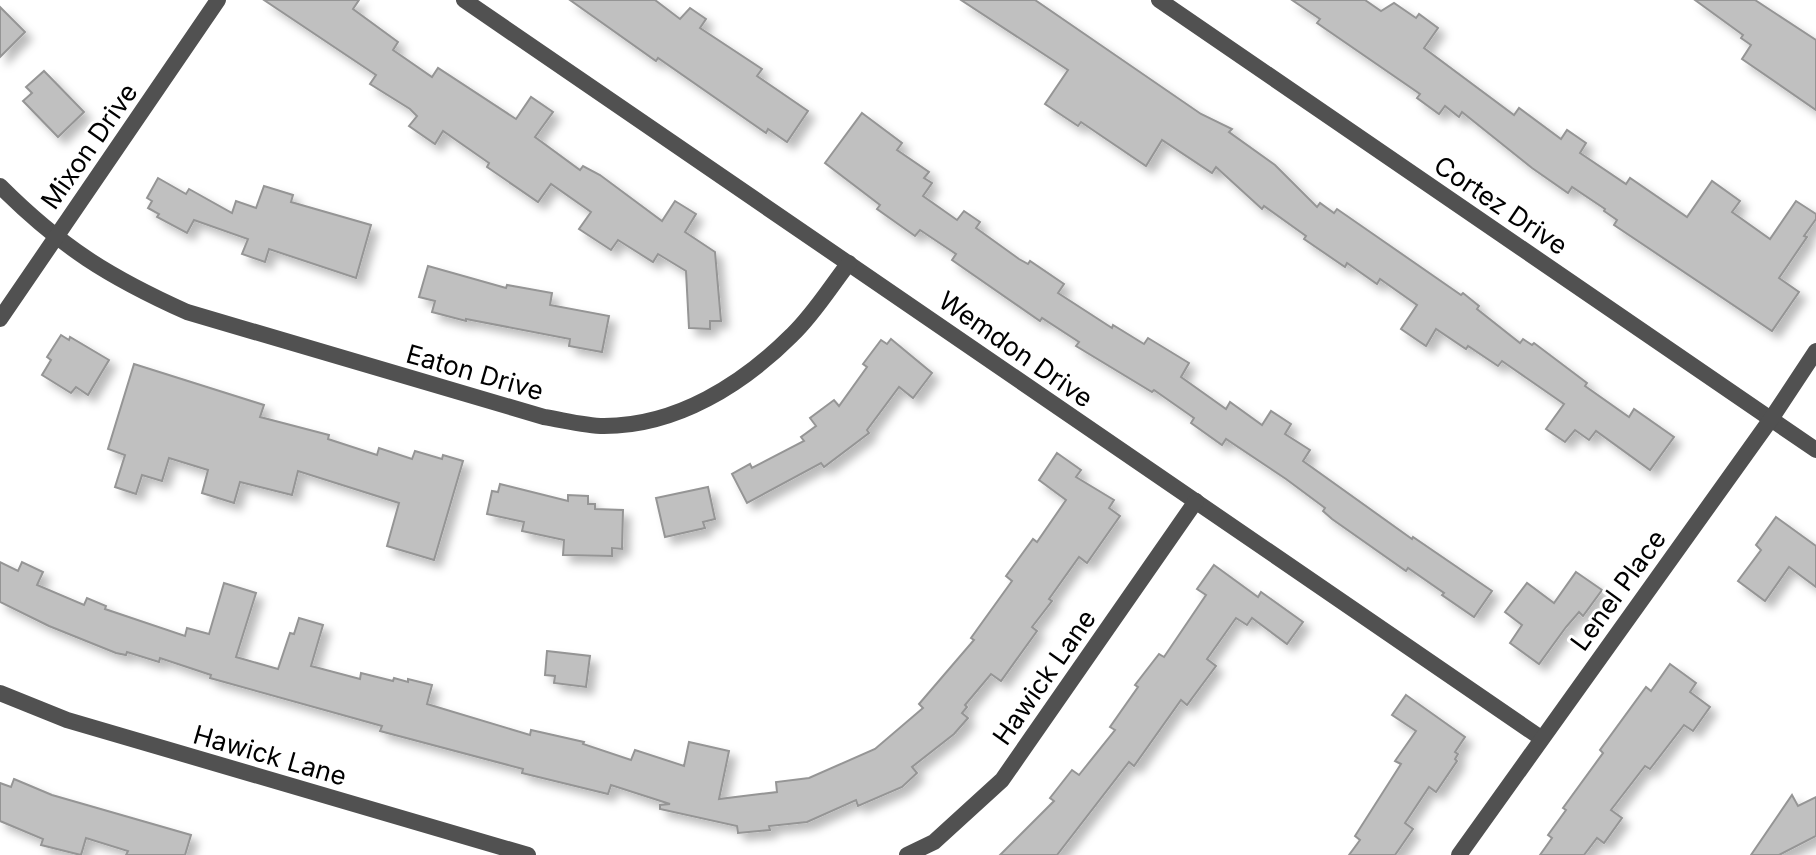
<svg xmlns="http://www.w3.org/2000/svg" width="1816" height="855" viewBox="0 0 1816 855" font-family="Inter,sans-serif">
<defs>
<filter id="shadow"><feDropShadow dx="7" dy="7" stdDeviation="4" flood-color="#0004"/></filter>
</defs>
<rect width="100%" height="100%" fill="#fff"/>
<g fill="#c0c0c0" stroke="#959595" stroke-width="2" filter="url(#shadow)">
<path d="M264 0H359L353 9 398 42 393 50 432 77 438 68 516 119 531 97 553 112 535 137 580 170 583 166 600 175 662 221 675 201 696 214 685 232 715 252 721 321H710V329L689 328 686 271 658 254 653 262 618 240 611 250 579 229 591 212 551 184 538 202 487 167 489 163 443 131 435 144 409 126 417 116 410 109 370 84 376 75Z"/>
<path d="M570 0H655L680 19 690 8 706 19 700 28 762 69 757 76 808 111 787 142 768 129 766 133 658 58 656 61Z"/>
<path d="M961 0H1035L1201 114 1232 129 1229 132 1275 165 1317 207 1320 203 1334 213 1337 209 1461 295 1463 293 1479 306 1477 309 1520 343 1523 339 1532 345 1534 343 1587 383 1585 386 1629 417 1634 409 1674 437 1650 470 1596 431 1589 440 1575 430 1565 442 1546 429 1564 404 1502 361 1498 366 1468 346 1466 349 1436 329 1426 346 1401 329 1417 305 1380 279 1377 284 1347 263 1345 267 1304 239 1306 236 1264 206 1262 209 1216 167 1212 173 1162 140 1146 166 1081 122 1078 126 1045 104 1068 70Z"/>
<path d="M1292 0H1365L1381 11 1394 3 1416 18 1419 14 1438 28 1424 48 1514 115 1519 108 1561 139 1567 130 1586 143 1580 153 1626 184 1630 178 1687 217 1712 181 1740 201 1732 212 1770 239 1796 201 1816 214V219L1804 236 1807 237 1779 278 1799 292 1772 331 1614 225 1617 220 1604 211 1605 209 1572 187 1568 193 1532 168 1462 112 1459 117 1445 106 1439 114 1417 98 1420 94 1317 23 1320 19Z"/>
<path d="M1695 0H1755L1816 40V110L1742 59 1751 45 1741 38 1743 35Z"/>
<path d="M0 7 25 32 0 57Z"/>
<path d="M44 71 84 112 58 137 23 101 32 93 26 87Z"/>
<path d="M862 113 902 143 897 150 929 172 924 178 932 183 923 196 957 220 964 211 980 222 976 228 1019 259 1028 264 1030 261 1064 284 1058 293 1112 328 1113 325 1144 344 1148 338 1189 363 1181 377 1226 409 1230 402 1262 425 1271 411 1291 424 1285 434 1310 450 1303 461 1412 539 1413 537 1492 591 1474 617 1442 595 1444 593 1408 568 1406 571 1332 519 1323 511 1325 508 1286 479 1226 439 1222 445 1191 423 1194 418 1154 390 1152 392 1076 346 1079 342 1042 318 1040 321 952 260 956 254 920 230 915 236 877 209 880 205 825 163Z"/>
<path d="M158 178 186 194 189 189 232 213 236 201 256 208 264 186 293 195 291 202 371 225 356 278 269 249 265 262 242 254 248 239 194 220 187 233 157 217 159 214 148 208 152 201 147 198Z"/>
<path d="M428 266 506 288 507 285 552 293 550 305 609 316 602 352 569 346 570 339 466 319V321L432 312 435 301 419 297Z"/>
<path d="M61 335 69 340 70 337 109 360 88 395 76 387 71 393 42 375 51 360 47 357Z"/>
<path d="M891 339 932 373 913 398 899 387 867 430 869 433 824 467 821 463 747 503 732 474 750 464 752 468 804 441 801 437 816 426 810 418 834 400 839 406 867 367 863 364 881 340 887 344Z"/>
<path d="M134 364 264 405 260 417 329 435 328 439 377 455 379 448 412 459 415 451 442 459 443 455 463 461 434 560 387 546 399 503 298 471 292 495 240 482 234 503 202 493 208 470 169 458 162 481 142 475 136 494 115 487 125 455 108 449Z"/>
<path d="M1057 453 1081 470 1076 477 1114 500 1109 508 1120 516 1087 563 1079 557 1049 599 1052 601 1032 627 1037 631 1001 681 991 674 965 705 967 707 962 713 968 718 954 734 912 767 917 773 902 787 858 806 856 800 807 822 769 826 770 830 738 833 737 826 660 809V805L670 804 611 785 608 794 522 773 523 769 380 731 382 726 210 678 211 675 160 658 159 662 127 652 126 655 116 653 49 626 0 602V562L18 571 22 562 43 572 37 585 84 605 87 598 106 606 105 609 185 636 187 628 209 634 224 583 256 593 236 657 278 669 290 633 294 634 299 618 323 625 311 666 360 679 361 673 393 681 394 678 408 682V679L432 685 427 704 530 735 531 730 584 742 583 744 631 760 635 750 684 766 689 742 729 751 719 799 777 792 776 782 809 778 875 749 923 708 919 704 974 640 971 638 1012 581 1006 576 1033 539 1037 542 1066 500 1039 480Z"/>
<path d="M500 484 568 501V495L588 496V504H595V509L623 510 622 549 612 548V556L563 555 564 540 522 531 524 522 487 514 492 491 498 492Z"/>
<path d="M708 487 715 519 703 522 705 528 665 537 656 498Z"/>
<path d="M1776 517 1816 546V587L1789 567 1765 601 1738 581 1761 550 1756 545Z"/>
<path d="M1214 565 1258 597 1261 592 1303 622 1287 644 1252 618 1247 625 1236 618 1207 659 1216 666 1187 705 1181 700 1134 766 1129 762 1057 855H1000L1054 801 1050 798 1072 770 1079 775 1115 730 1110 727 1138 687 1135 685 1159 654 1164 657 1206 595 1197 589Z"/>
<path d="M1576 572 1602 590 1583 616 1579 612 1566 627 1539 664 1510 643 1522 625 1505 612 1527 583 1554 603Z"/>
<path d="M547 651 590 656 586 687 554 683 555 676 545 675Z"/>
<path d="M1670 664 1696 683 1690 692 1710 707 1693 731 1684 725 1650 769 1645 766 1611 810 1622 818 1604 843 1597 838 1584 855H1540L1552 838 1548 835 1566 810 1563 808 1603 753 1600 750 1646 687 1651 691Z"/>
<path d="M1406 695 1465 737 1455 752 1458 754 1455 759 1457 761 1436 792 1429 787 1405 823 1413 829 1395 855H1349L1360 840 1355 836 1401 764 1395 761 1416 731 1392 715Z"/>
<path d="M14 779 52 795 191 835 185 855H126L128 851 86 838 81 855 41 845 43 839 0 821V783L11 787Z"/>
<path d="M1792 795 1798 806 1816 797V836L1779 855H1751Z"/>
</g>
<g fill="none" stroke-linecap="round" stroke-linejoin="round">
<g stroke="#515151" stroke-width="16">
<path d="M464 0 1541 738"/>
<path d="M1159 0 1816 450"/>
<path d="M0 186C61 247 109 277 187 312L544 417C563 420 585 426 604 426 677 426 743 384 792 335 814 314 831 286 849 263"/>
<path d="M0 319 218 0"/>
<path d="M0 693 67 720 528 855"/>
<path d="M907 855 934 842 1002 780 1196 501"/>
<path d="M1459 855 1771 419 1816 351"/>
</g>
</g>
<g text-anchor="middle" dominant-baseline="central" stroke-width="6" stroke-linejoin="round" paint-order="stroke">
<g font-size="26" fill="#000" stroke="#fff">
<text transform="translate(89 146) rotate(-55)">Mixon Drive</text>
<text transform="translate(1501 205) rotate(34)">Cortez Drive</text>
<text transform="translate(1016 349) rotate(35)">Wemdon Drive</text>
<text transform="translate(475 372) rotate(16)">Eaton Drive</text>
<text transform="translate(1618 590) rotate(-54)">Lenel Place</text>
<text transform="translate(1044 677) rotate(-55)">Hawick Lane</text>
<text transform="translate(270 755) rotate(16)">Hawick Lane</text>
</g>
</g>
</svg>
